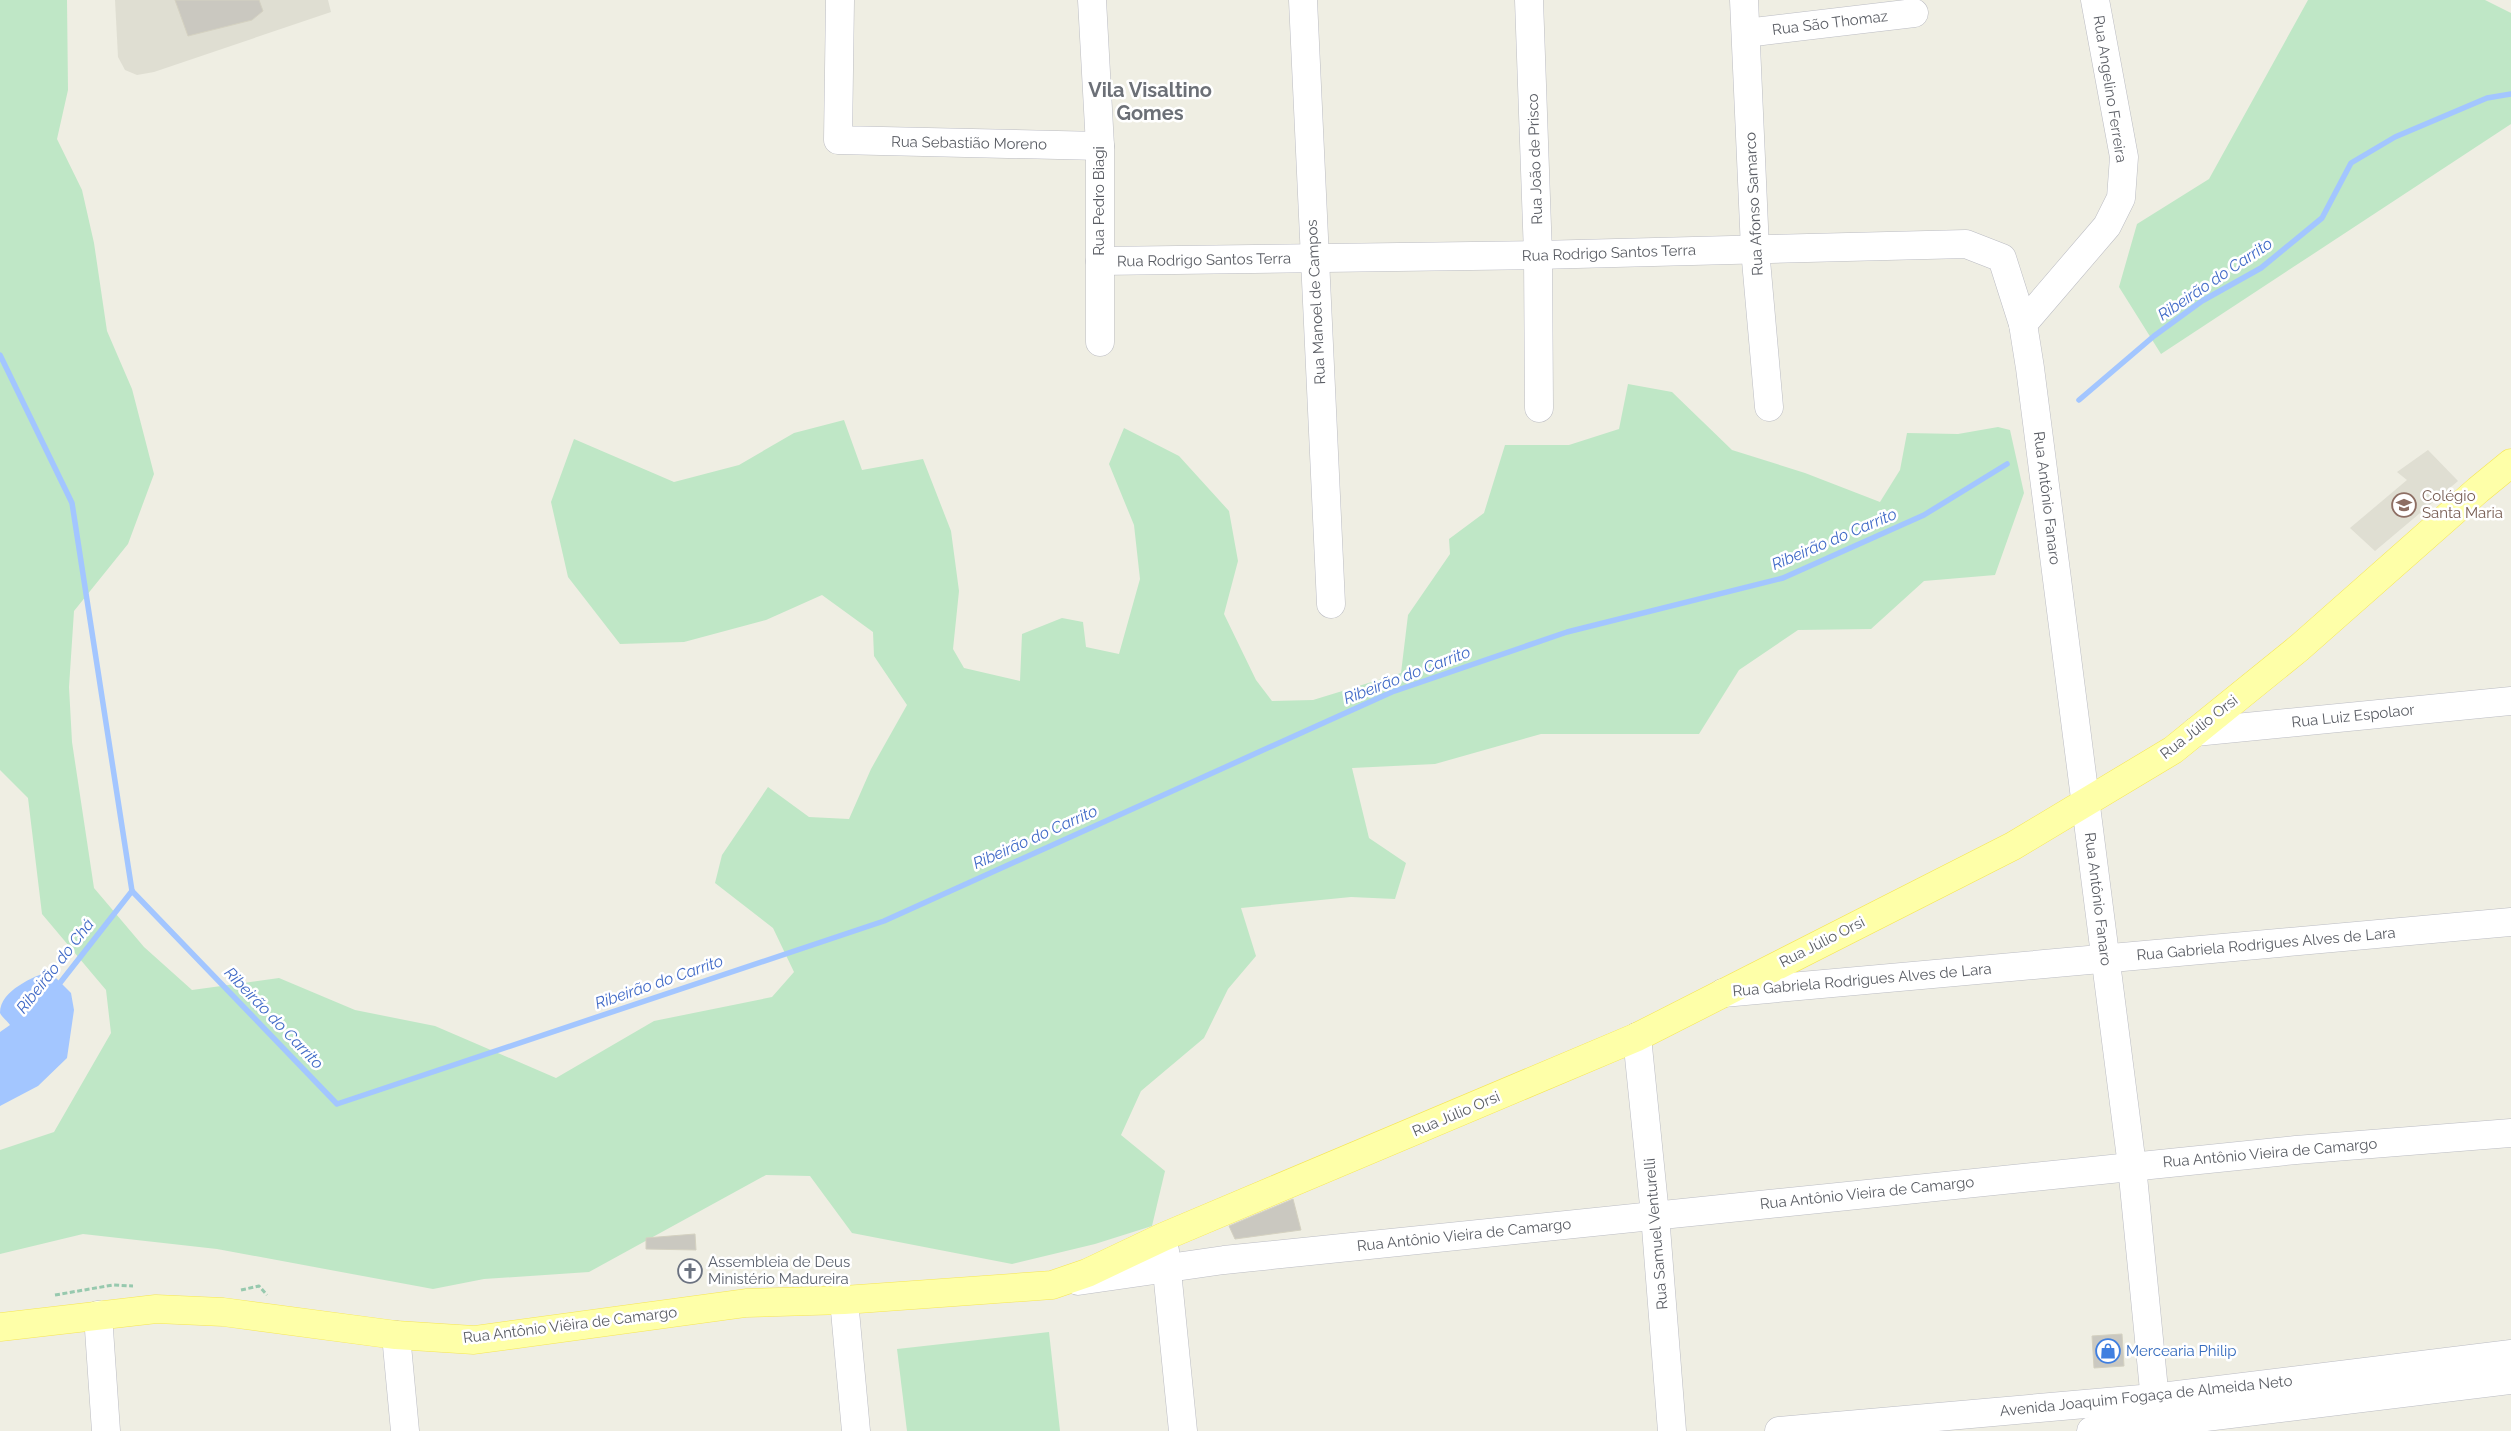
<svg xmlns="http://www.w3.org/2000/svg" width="2511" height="1431" viewBox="0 0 2511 1431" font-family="Raleway,sans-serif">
<rect width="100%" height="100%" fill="#efeee3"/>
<g fill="#dfded2">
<path d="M115 0H328L331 12 154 72 137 75 125 70 118 57Z"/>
<path d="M2428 450 2458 481 2375 551 2350 528 2407 480 2397 472Z"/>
</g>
<g fill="#bfe7c6">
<path d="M0 0H67L68 90 57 139 82 190 94 243 107 331 132 389 154 474 128 544 74 611 69 687 72 742 94 888 144 947 192 990 279 978 355 1010 435 1026 556 1078 654 1021 772 997 794 972 773 928 715 883 722 855 768 787 809 817 849 819 871 769 907 705 874 656 873 632 822 595 766 620 684 642 620 644 568 577 551 502 574 439 674 482 739 465 794 433 844 420 862 470 923 459 951 531 959 591 953 649 964 668 1020 681 1022 634 1062 618 1083 622 1086 647 1119 654 1140 579 1134 525 1109 464 1124 428 1179 456 1229 511 1238 561 1224 614 1256 680 1272 701 1313 700 1401 673 1408 615 1450 554 1449 539 1484 513 1505 445H1569L1619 429 1628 384 1672 392 1732 450 1805 473 1880 502 1900 470 1907 433 1958 434 1998 427 2010 430 2024 493 1995 575 1924 581 1871 629 1798 630 1739 670 1699 734H1541L1435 764 1352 768 1369 838 1406 863 1395 899 1351 897 1241 908 1256 956 1228 989 1204 1038 1141 1091 1121 1135 1165 1171 1152 1226 1095 1244 1012 1264 852 1233 810 1176 766 1175 589 1272 484 1279 433 1289 217 1249 83 1234 0 1254V1150L54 1132 111 1033 106 990 42 914 28 798 0 770Z"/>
<path d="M2308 0H2485L2511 13V124L2161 354 2119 287 2137 224 2209 179Z"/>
<path d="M1049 1332 1060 1431H907L897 1349Z"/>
</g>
<path fill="#a3c6ff" d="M49 971 71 993 74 1010 67 1058 38 1086 0 1106V1032L10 1025C8 1022 2 1017 0 1013 0 990 34 977 49 971Z"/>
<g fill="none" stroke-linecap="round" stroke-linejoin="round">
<g stroke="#a3c6ff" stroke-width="5.5">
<path d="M0 355 72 503 132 891"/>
<path d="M2079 400 2154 336 2202 301 2261 268 2322 218 2351 163 2395 137 2487 98 2511 94"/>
<path d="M132 891 337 1104 884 921 1392 692 1567 632 1783 578 1924 515 2007 464"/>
<path d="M56 988 132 891"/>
</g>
</g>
<g fill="#cac8c0" stroke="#d4d1c1">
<path d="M175 0H259L263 11 252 20 188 36Z"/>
<path d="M1293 1199 1301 1230 1235 1239 1229 1226Z"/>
<path d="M695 1234 696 1250 646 1249V1238Z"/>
<path d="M2122 1334 2124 1366 2094 1368 2092 1336Z"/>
</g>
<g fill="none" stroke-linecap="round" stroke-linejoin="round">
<g stroke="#bbbcc3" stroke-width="29">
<g id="minor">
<path d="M840 0 838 140 1100 146"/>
<path d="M1092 0 1100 146V342"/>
<path d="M1303 0 1331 604"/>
<path d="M1529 0 1538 255 1539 408"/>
<path d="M1744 0 1755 249 1769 407"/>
<path d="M1746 33 1914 13"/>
<path d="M1100 261 1538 255 1966 244 2002 258 2023 324 2030 368 2132 1166 2158 1431"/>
<path d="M2023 324 2107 226 2121 198 2124 157 2095 0"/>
<path d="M2195 732 2511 701"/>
<path d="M1723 993 2511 922"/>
<path d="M1637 1037 1655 1215 1672 1431"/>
<path d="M1165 1251 1183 1431"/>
<path d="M1078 1281 1224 1260 2296 1150 2511 1133"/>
<path d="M844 1300 856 1431"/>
<path d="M98 1315 106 1431"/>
<path d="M396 1335 405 1431"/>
<path d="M1779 1431 2153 1398 2511 1354"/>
<path d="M2091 1431 2511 1380"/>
</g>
</g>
<g stroke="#f6e654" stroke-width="29">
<path id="major" d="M0 1327 156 1309 223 1312 396 1335 474 1340 746 1303 844 1300 1052 1285 1087 1273 1163 1237 1637 1037 2013 846 2173 750 2299 648 2478 490 2511 463"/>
</g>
<g stroke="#97c9ae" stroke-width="3" stroke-dasharray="5 2.5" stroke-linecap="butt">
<path d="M241 1290 259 1286 267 1295"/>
<path d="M55 1295 113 1285 133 1286"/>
</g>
<use href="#minor" stroke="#fff" stroke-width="28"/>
<use href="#major" stroke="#feffa8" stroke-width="28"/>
</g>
<defs>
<g id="school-ring" transform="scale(1.25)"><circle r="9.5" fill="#fff" stroke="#8d6e63" stroke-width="1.5"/><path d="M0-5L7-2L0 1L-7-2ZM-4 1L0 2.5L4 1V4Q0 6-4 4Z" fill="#8d6e63"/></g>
<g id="church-ring" transform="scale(1.25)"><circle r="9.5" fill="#fff" stroke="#6b7280" stroke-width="1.5"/><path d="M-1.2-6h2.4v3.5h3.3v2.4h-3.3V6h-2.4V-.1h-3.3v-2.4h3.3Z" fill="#6b7280"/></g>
<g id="shop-ring" transform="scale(1.25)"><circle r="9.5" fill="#fff" stroke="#3f7fe0" stroke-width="1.5"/><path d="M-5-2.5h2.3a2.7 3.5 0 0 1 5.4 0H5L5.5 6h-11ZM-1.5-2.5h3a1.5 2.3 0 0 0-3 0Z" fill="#3f7fe0"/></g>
</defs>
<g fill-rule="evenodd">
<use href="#school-ring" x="2404" y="505"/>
<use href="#church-ring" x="690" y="1271"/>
<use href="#shop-ring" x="2108" y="1351"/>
</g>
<g text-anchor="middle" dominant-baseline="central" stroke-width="5" stroke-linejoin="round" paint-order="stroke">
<g font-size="15" fill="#5b5e65" stroke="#fff">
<text transform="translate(1830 23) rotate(-7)">Rua São Thomaz</text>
<text transform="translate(2110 89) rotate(81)">Rua Angelino Ferreira</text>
<text transform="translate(969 143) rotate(1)">Rua Sebastião Moreno</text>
<text transform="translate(1535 159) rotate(-92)">Rua João de Prisco</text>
<text transform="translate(1099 201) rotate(-90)">Rua Pedro Biagi</text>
<text transform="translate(1754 204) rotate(-93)">Rua Afonso Samarco</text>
<text transform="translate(1609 253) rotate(-2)">Rua Rodrigo Santos Terra</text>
<text transform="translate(1204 260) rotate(-1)">Rua Rodrigo Santos Terra</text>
<text transform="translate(1316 302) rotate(-93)">Rua Manoel de Campos</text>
<text transform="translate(2047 498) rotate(83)">Rua Antônio Fanaro</text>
<text transform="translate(2353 716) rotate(-6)">Rua Luiz Espolaor</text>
<text transform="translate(2199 727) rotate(-38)">Rua Júlio Orsi</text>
<text transform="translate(2098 899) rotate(83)">Rua Antônio Fanaro</text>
<text transform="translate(1822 942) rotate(-27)">Rua Júlio Orsi</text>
<text transform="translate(2266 944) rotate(-5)">Rua Gabriela Rodrigues Alves de Lara</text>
<text transform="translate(1862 980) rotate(-5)">Rua Gabriela Rodrigues Alves de Lara</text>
<text transform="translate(1456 1114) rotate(-23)">Rua Júlio Orsi</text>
<text transform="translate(2270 1153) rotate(-5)">Rua Antônio Vieira de Camargo</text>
<text transform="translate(1867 1193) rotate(-6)">Rua Antônio Vieira de Camargo</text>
<text transform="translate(1656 1234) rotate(-95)">Rua Samuel Venturelli</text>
<text transform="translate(1464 1235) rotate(-6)">Rua Antônio Vieira de Camargo</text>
<text transform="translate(570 1325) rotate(-7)">Rua Antônio Viêira de Camargo</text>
<text transform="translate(2146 1396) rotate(-6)">Avenida Joaquim Fogaça de Almeida Neto</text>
</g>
<g font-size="15" fill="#785e54" stroke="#fff" text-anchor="start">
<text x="2422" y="496">Colégio<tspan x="2422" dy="17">Santa Maria</tspan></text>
</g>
<g font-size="15" fill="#5b616d" stroke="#fff" text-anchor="start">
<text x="708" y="1262">Assembleia de Deus<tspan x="708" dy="17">Ministério Madureira</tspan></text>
</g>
<g font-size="15" fill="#366cbe" stroke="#fff" text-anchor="start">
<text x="2126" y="1351">Mercearia Philip</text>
</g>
<g font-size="16" font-style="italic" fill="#406ac7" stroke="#fff">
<text transform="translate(2215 279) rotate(-34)">Ribeirão do Carrito</text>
<text transform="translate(1834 539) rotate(-23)">Ribeirão do Carrito</text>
<text transform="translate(1407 675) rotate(-21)">Ribeirão do Carrito</text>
<text transform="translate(1035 837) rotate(-24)">Ribeirão do Carrito</text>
<text transform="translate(55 966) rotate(-52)">Ribeirão do Chá</text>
<text transform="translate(659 982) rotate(-19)">Ribeirão do Carrito</text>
<text transform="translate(274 1018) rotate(46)">Ribeirão do Carrito</text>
</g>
<g font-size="20" font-weight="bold" fill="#6c7077" stroke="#fff">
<text x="1150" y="90">Vila Visaltino<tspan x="1150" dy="23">Gomes</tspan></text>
</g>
</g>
</svg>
